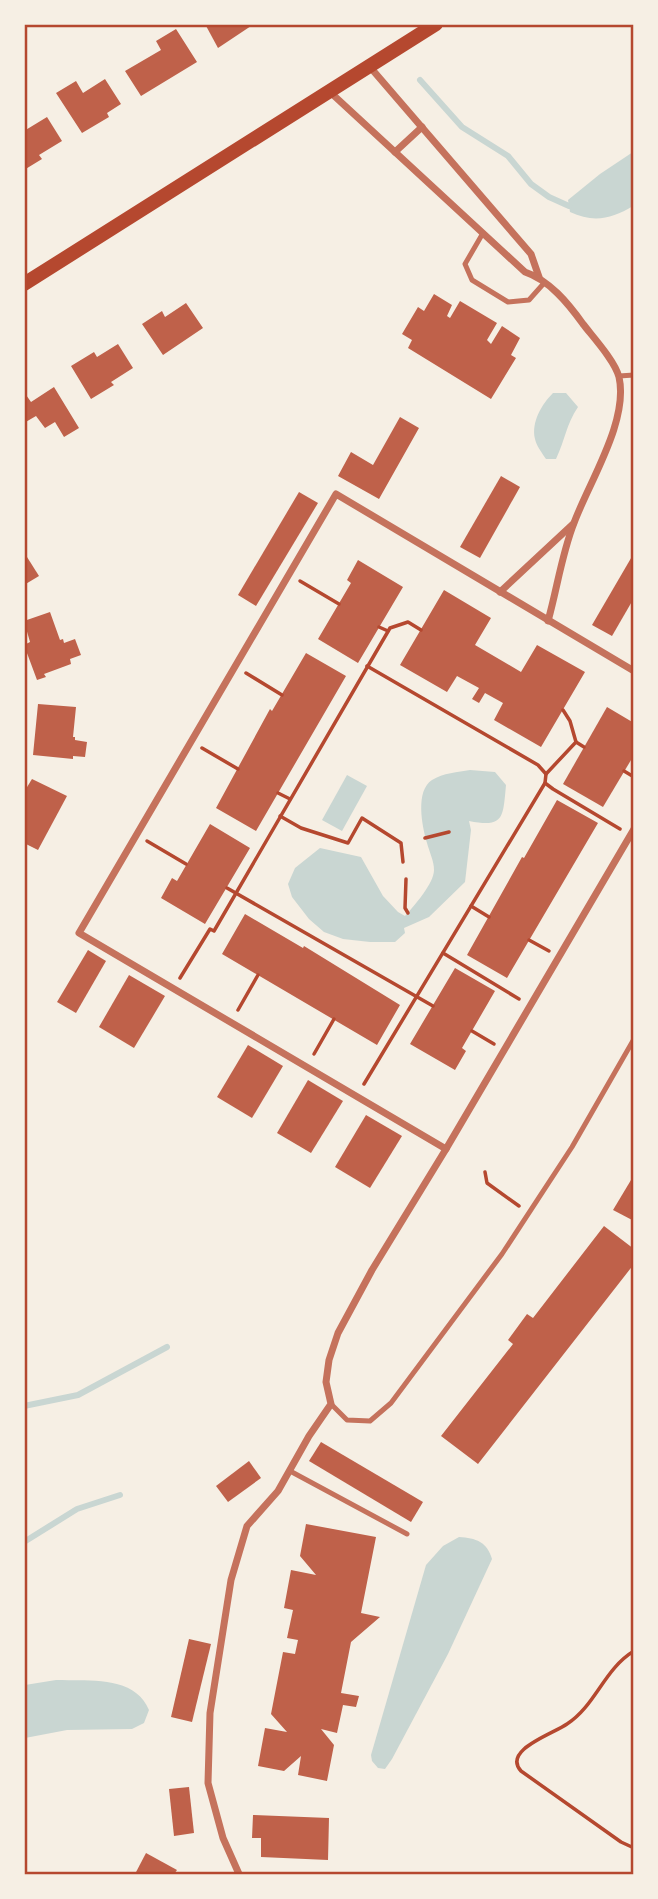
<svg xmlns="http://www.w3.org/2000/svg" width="658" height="1899" viewBox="0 0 658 1899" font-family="'Sofia Sans Condensed',sans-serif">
<rect width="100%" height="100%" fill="#f6efe4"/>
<g fill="#c9d6d2">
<path d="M633 152V206C612 219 593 223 570 212L568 200 600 174Z"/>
<path d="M553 393H566L578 407C566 425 565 440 556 459H546C542 453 536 445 535 439 531 422 542 404 553 393Z"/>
<path d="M470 770 495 772 506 785C503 818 504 828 469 821L471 830 465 882 429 917 404 928 405 933 395 942H370L343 939 324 932 309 919 292 897 288 884 295 868 320 848 361 857 383 896 398 912 405 916C415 905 434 883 434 870 434 861 429 851 427 843 422 826 415 791 432 780 443 773 458 772 470 770Z"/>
<path d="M347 775 367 786 342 831 322 820Z"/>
<path d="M459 1537C476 1538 487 1542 492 1559L448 1654 392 1759 385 1769 378 1768 372 1761 371 1755 426 1565 443 1546Z"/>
<path d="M56 1680C88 1681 135 1675 149 1710L144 1723 132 1729 67 1730 25 1738V1685Z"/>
</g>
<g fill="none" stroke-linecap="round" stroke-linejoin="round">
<g stroke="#c9d6d2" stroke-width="6">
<path d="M420 80 462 127 508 156 531 184 549 197 569 206"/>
<path d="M24 1406 78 1395 167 1347"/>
<path d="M24 1542 77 1509 120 1495"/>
</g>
</g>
<g fill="#bf614a">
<path d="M205 24H254L218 48Z"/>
<path d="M176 29 197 62 141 96 125 71 161 50 156 41Z"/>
<path d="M105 79 121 104 107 113 109 117 82 133 56 93 76 81 83 93Z"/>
<path d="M47 117 62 141 39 155 42 159 24 170V131Z"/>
<path d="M434 294 452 305 447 316 450 318 460 301 497 323 487 340 491 344 502 326 520 338 511 355 516 358 491 399 408 348 412 340 402 334 418 307 424 311Z"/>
<path d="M186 303 203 328 163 355 142 324 162 311 165 317Z"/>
<path d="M118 344 133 368 111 382 114 385 91 399 71 366 94 352 97 357Z"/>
<path d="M54 387 79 428 64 437 55 422 45 428 36 416 24 423V392L31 402Z"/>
<path d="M400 417 419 428 379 499 338 476 351 452 373 465Z"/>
<path d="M501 476 520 487 480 558 460 547Z"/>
<path d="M299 492 318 503 256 606 238 595Z"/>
<path d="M634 553V598L612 636 592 625Z"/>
<path d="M27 557 39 576 24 585V558Z"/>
<path d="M358 560 403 587 358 663 318 639 351 583 347 580Z"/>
<path d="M444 590 491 618 475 645 521 672 537 645 585 672 541 747 494 720 503 703 485 693 479 703 472 699 479 688 457 676 447 692 400 665Z"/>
<path d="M50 612 60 640 63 639 64 643 75 639 81 655 70 659 71 664 44 674 46 677 37 680 24 645 30 642 24 621Z"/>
<path d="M306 653 346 676 256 831 216 808 270 709 272 711Z"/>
<path d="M38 704 76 707 73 737H75V740L87 742 85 757 73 756V759L33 755Z"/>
<path d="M607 707 634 723V755L603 807 563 784Z"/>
<path d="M32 779 67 796 38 850 24 843V792Z"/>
<path d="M557 800 598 823 507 978 467 955 522 857 524 858Z"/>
<path d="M210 824 250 848 205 924 161 898 172 878 177 881Z"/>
<path d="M245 914 303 948 304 946 400 1005 377 1045 222 954Z"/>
<path d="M88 950 106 961 76 1013 57 1002Z"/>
<path d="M455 968 495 991 462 1048 466 1051 455 1070 410 1044Z"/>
<path d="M129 975 165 996 134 1048 99 1027Z"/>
<path d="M248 1045 283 1066 252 1118 217 1097Z"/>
<path d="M308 1080 343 1101 311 1153 277 1133Z"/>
<path d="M366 1115 402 1136 370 1188 335 1167Z"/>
<path d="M634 1175V1221L613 1210Z"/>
<path d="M604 1226 634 1249V1264L478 1464 441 1436 513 1344 508 1340 527 1314 533 1318Z"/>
<path d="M321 1442 423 1502 411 1522 309 1461Z"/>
<path d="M249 1461 261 1478 228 1502 216 1486Z"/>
<path d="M306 1524 376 1537 361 1613 380 1617 351 1642 341 1693 359 1696 356 1707 343 1705 337 1733 321 1729 334 1745 327 1781 298 1775 301 1756 284 1771 258 1766 265 1728 287 1732 271 1714 283 1652 295 1654 298 1640 287 1638 293 1610 284 1608 291 1570 316 1575 300 1556Z"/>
<path d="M189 1639 211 1644 192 1722 171 1717Z"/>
<path d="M189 1787 194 1833 174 1836 169 1789Z"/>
<path d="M253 1815 329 1818 328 1860 261 1857V1838H252Z"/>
<path d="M146 1853 177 1870 174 1874H135Z"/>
</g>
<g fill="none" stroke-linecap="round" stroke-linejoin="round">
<g stroke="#b5482f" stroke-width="3.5">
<path d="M300 581 339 604"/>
<path d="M379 627 388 631"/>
<path d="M367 666 538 765 546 774 545 783 553 789 620 829"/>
<path d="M246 673 282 695"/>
<path d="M576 742 584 747"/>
<path d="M202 748 238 769"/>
<path d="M624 771 634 777"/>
<path d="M546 774 576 742 570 721 563 710"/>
<path d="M278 793 290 799"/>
<path d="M280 816 301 828 348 843 362 818 401 843 403 862"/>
<path d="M425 838 449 832"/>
<path d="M147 841 186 864"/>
<path d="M406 879 405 908 408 913"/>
<path d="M227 888 433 1006"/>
<path d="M471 906 489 917"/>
<path d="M529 940 549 951"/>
<path d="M443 953 519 999"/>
<path d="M180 978 210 929 214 931 390 628 408 622 421 630"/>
<path d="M238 1010 258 975"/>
<path d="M472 1031 494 1044"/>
<path d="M314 1054 334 1019"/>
<path d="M364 1084 545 783"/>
<path d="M485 1172 487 1183 519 1206"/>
<path d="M634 1651C604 1669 596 1705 567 1724 553 1734 502 1750 521 1771L621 1842 634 1848"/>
</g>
<g stroke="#c5725c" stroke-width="5">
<path d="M483 233 465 264 472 280 508 302 529 300 545 282"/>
<path d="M619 376 634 375"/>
<path d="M331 1404 347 1420 370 1421 391 1403 502 1254 572 1147 634 1039"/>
<path d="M290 1471 407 1534"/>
</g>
<g stroke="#c5725c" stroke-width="7">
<path d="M370 67 531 254 539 277"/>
<path d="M330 92 525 272C549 280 568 303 583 324 593 337 615 361 619 377 629 421 589 482 574 523 562 553 557 589 548 621"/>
<path d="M395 152 422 127"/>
<path d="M500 592 573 524"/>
<path d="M634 671 336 494 79 933 446 1149 634 829"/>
<path d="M239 1874 223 1838 208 1783 210 1713 231 1580 247 1526 278 1491 309 1436 331 1404 326 1382 329 1360 338 1333 372 1270 446 1149"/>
</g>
<path stroke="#b5482f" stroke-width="14" d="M24 284 436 24"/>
</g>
<rect width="658" height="1899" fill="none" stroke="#f6efe4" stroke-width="52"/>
<rect x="26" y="26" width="606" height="1847" fill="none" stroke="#b5482f" stroke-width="2.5"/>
</svg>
